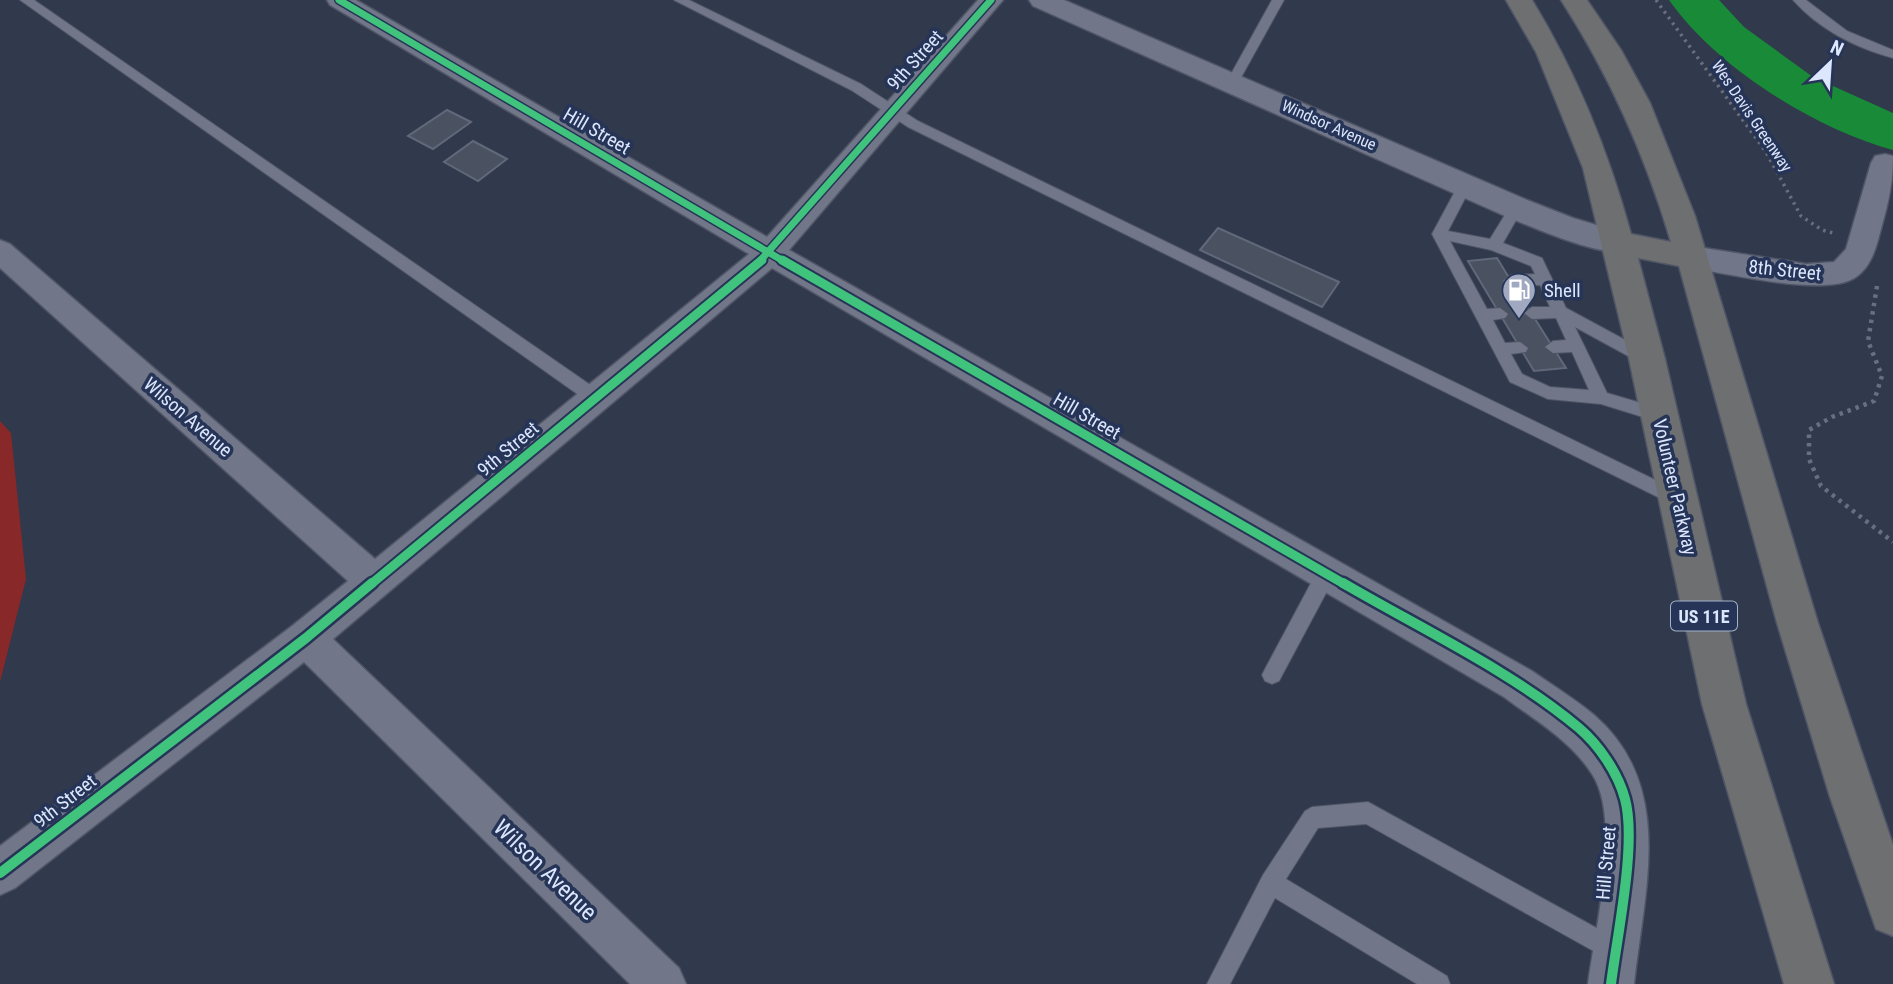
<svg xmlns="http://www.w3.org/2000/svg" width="1893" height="984" viewBox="0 0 1893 984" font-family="'Roboto Condensed',sans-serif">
<rect width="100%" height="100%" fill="#31394c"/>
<path fill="#882829" d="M0 421 11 433 26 579 0 682Z"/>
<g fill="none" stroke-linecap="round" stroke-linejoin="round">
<path fill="#198a38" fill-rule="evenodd" d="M1669 0H1719L1744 27 1813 77 1893 113V150C1815 129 1716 67 1669 0Z"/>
</g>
<g fill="#4a5161" stroke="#616879" stroke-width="2">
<path d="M447 110 471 122 433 149 408 136Z"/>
<path d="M473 141 507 159 478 181 444 162Z"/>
<path d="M1218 228 1339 282 1322 307 1200 250Z"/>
<path d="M1497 258 1511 281 1566 368 1534 371 1468 261Z"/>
</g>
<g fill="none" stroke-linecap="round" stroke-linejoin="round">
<g stroke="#4f5566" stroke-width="2">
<g id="lane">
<path d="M20 0H34L602 393 604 398 602 403H590Z"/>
<path d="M674 0H689L861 84 918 121 1682 493 1685 498 1682 503 1676 505 1670 503 908 127 851 90Z"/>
<path d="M1272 0H1284L1238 83 1237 86H1227L1226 83Z"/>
<path d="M1793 0H1806L1847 31 1893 50V58C1856 48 1819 29 1793 0Z"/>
<path d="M1465 180 1472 185 1448 231 1490 239 1511 205H1521L1523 208 1503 243 1542 258 1566 308 1653 355 1655 359 1653 363H1641L1575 327 1607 393 1665 410 1667 415 1665 420 1659 422 1601 404 1548 399 1510 382 1432 234 1460 182ZM1450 241 1491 250 1531 266 1535 274 1511 275 1503 281 1511 287 1540 285 1550 307H1532L1524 313 1532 319 1556 318 1566 340 1553 341 1545 347 1553 353 1572 352 1589 390 1550 387 1522 374 1511 354 1526 352 1528 348 1520 342 1505 343 1493 320 1505 318 1508 314 1500 308 1487 309Z"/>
<path d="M1326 566 1333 568 1335 574 1333 580 1279 681 1272 684 1265 681 1262 675 1265 669 1319 568Z"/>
<path d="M1368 802 1622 942 1625 950 1622 958 1614 961 1606 958 1366 824 1318 828 1286 879 1447 976 1450 984H1417L1275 898 1230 984H1207L1263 875 1305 811 1312 807Z"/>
</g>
</g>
<g stroke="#4f5566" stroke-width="3">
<g id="street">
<path d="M327 0H356L767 237 978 0H1003L789 250 1532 671C1552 685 1575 699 1594 715 1676 786 1644 891 1634 984H1588C1595 930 1622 819 1592 774 1571 741 1535 720 1504 697L772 268 333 639 679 968 686 984H630L304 662 15 888 0 895V846L292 626 348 581 0 268V240L10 244 375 559 749 254 330 5Z"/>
<path d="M1885 154 1893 156C1893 181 1889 201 1882 225 1877 244 1873 265 1856 277 1827 298 1727 273 1691 268L1680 265 1676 257 1680 249 1691 246 1806 264 1834 262 1846 249 1871 163 1875 156Z"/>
</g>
</g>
<g stroke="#4f5566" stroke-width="3">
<path id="secondary" d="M1029 0H1064L1527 200 1573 218 1630 235 1635 243 1630 251C1604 259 1532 227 1505 216L1033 6Z"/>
</g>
<g stroke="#4f5566" stroke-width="3">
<path id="highway" d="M1506 0H1532C1577 74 1608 150 1631 234L1671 242C1645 155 1610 76 1561 0H1587L1621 50 1650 103 1695 216 1818 623 1893 845V936L1876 929 1830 797 1777 623 1679 266 1638 258 1665 359 1746 704 1834 984H1784L1702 704 1629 359 1583 168 1536 52Z"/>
</g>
<path stroke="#696f7f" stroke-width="3.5" stroke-dasharray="2.5 4.5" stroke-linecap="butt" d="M1656 0 1766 152 1801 216 1822 230 1833 233"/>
<path stroke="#696f7f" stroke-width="4.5" stroke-dasharray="3.5 5" stroke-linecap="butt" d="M1877 286 1868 341 1882 376 1874 401 1832 417 1809 430V459L1821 486 1893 542"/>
<use href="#lane" fill="#717788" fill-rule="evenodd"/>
<use href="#street" fill="#717788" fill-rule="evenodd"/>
<use href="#secondary" fill="#717788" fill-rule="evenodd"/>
<use href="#highway" fill="#6d6f71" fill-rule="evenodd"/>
<g stroke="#263457" stroke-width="10">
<g id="cycleway-far2">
<path d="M339 0 785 262"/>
<path d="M759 262 991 0"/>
</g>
</g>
<g stroke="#263457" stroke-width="13">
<g id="cycleway-far1">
<path d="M782 260 1346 585"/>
<path d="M370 585 762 260"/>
</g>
</g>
<g stroke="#263457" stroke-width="15">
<g id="cycleway">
<path d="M1343 583C1418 627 1513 672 1579 728 1599 745 1618 773 1625 799 1637 843 1617 936 1611 984"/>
<path d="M0 873 306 638 372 583"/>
</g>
</g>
<use href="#cycleway-far2" stroke="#40c37c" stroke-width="7"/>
<use href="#cycleway-far1" stroke="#40c37c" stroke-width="9"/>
<use href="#cycleway" stroke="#40c37c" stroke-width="10"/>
</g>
<defs>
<g id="fuel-pin" transform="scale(1.75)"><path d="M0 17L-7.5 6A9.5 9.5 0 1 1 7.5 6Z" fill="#a0a9bf" stroke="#263457"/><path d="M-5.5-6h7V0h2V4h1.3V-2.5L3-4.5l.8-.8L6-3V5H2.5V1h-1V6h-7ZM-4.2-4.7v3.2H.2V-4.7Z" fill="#fff"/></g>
</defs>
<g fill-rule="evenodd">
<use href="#fuel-pin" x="1519" y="290"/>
</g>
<g text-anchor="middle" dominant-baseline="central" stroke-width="7" stroke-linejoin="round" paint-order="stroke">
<g font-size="16" fill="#dce6fd" stroke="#263457">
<text transform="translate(1752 116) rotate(56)">Wes Davis Greenway</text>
<text transform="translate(1329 125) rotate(24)">Windsor Avenue</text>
</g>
<rect fill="#263457" stroke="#a5b1cb" stroke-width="2" x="1671" y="601.5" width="66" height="29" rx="5"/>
<g font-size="18" font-weight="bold" fill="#dce6fd">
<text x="1704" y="616">US 11E</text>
</g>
<g font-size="19" fill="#dce6fd" stroke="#263457">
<text transform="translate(915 60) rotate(-48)">9th Street</text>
<text transform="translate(597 131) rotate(30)">Hill Street</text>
<text transform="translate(1785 270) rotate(6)">8th Street</text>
<text transform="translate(1087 416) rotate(30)">Hill Street</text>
<text transform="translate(188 417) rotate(41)">Wilson Avenue</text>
<text transform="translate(508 449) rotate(-40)">9th Street</text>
<text transform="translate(1675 487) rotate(77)">Volunteer Parkway</text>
<text transform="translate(65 801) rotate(-38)">9th Street</text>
<text transform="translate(1606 863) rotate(-85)">Hill Street</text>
</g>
<g font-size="19" fill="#dce6fd" stroke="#263457" text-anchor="start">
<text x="1544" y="290">Shell</text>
</g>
<g font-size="23" fill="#dce6fd" stroke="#263457">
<text transform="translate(545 870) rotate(44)">Wilson Avenue</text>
</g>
</g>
<g transform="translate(1830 63) rotate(25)" stroke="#263457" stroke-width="5" paint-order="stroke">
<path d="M0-5L12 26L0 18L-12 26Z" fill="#dce6fd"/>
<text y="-10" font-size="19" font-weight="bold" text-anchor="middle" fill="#dce6fd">N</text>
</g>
</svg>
